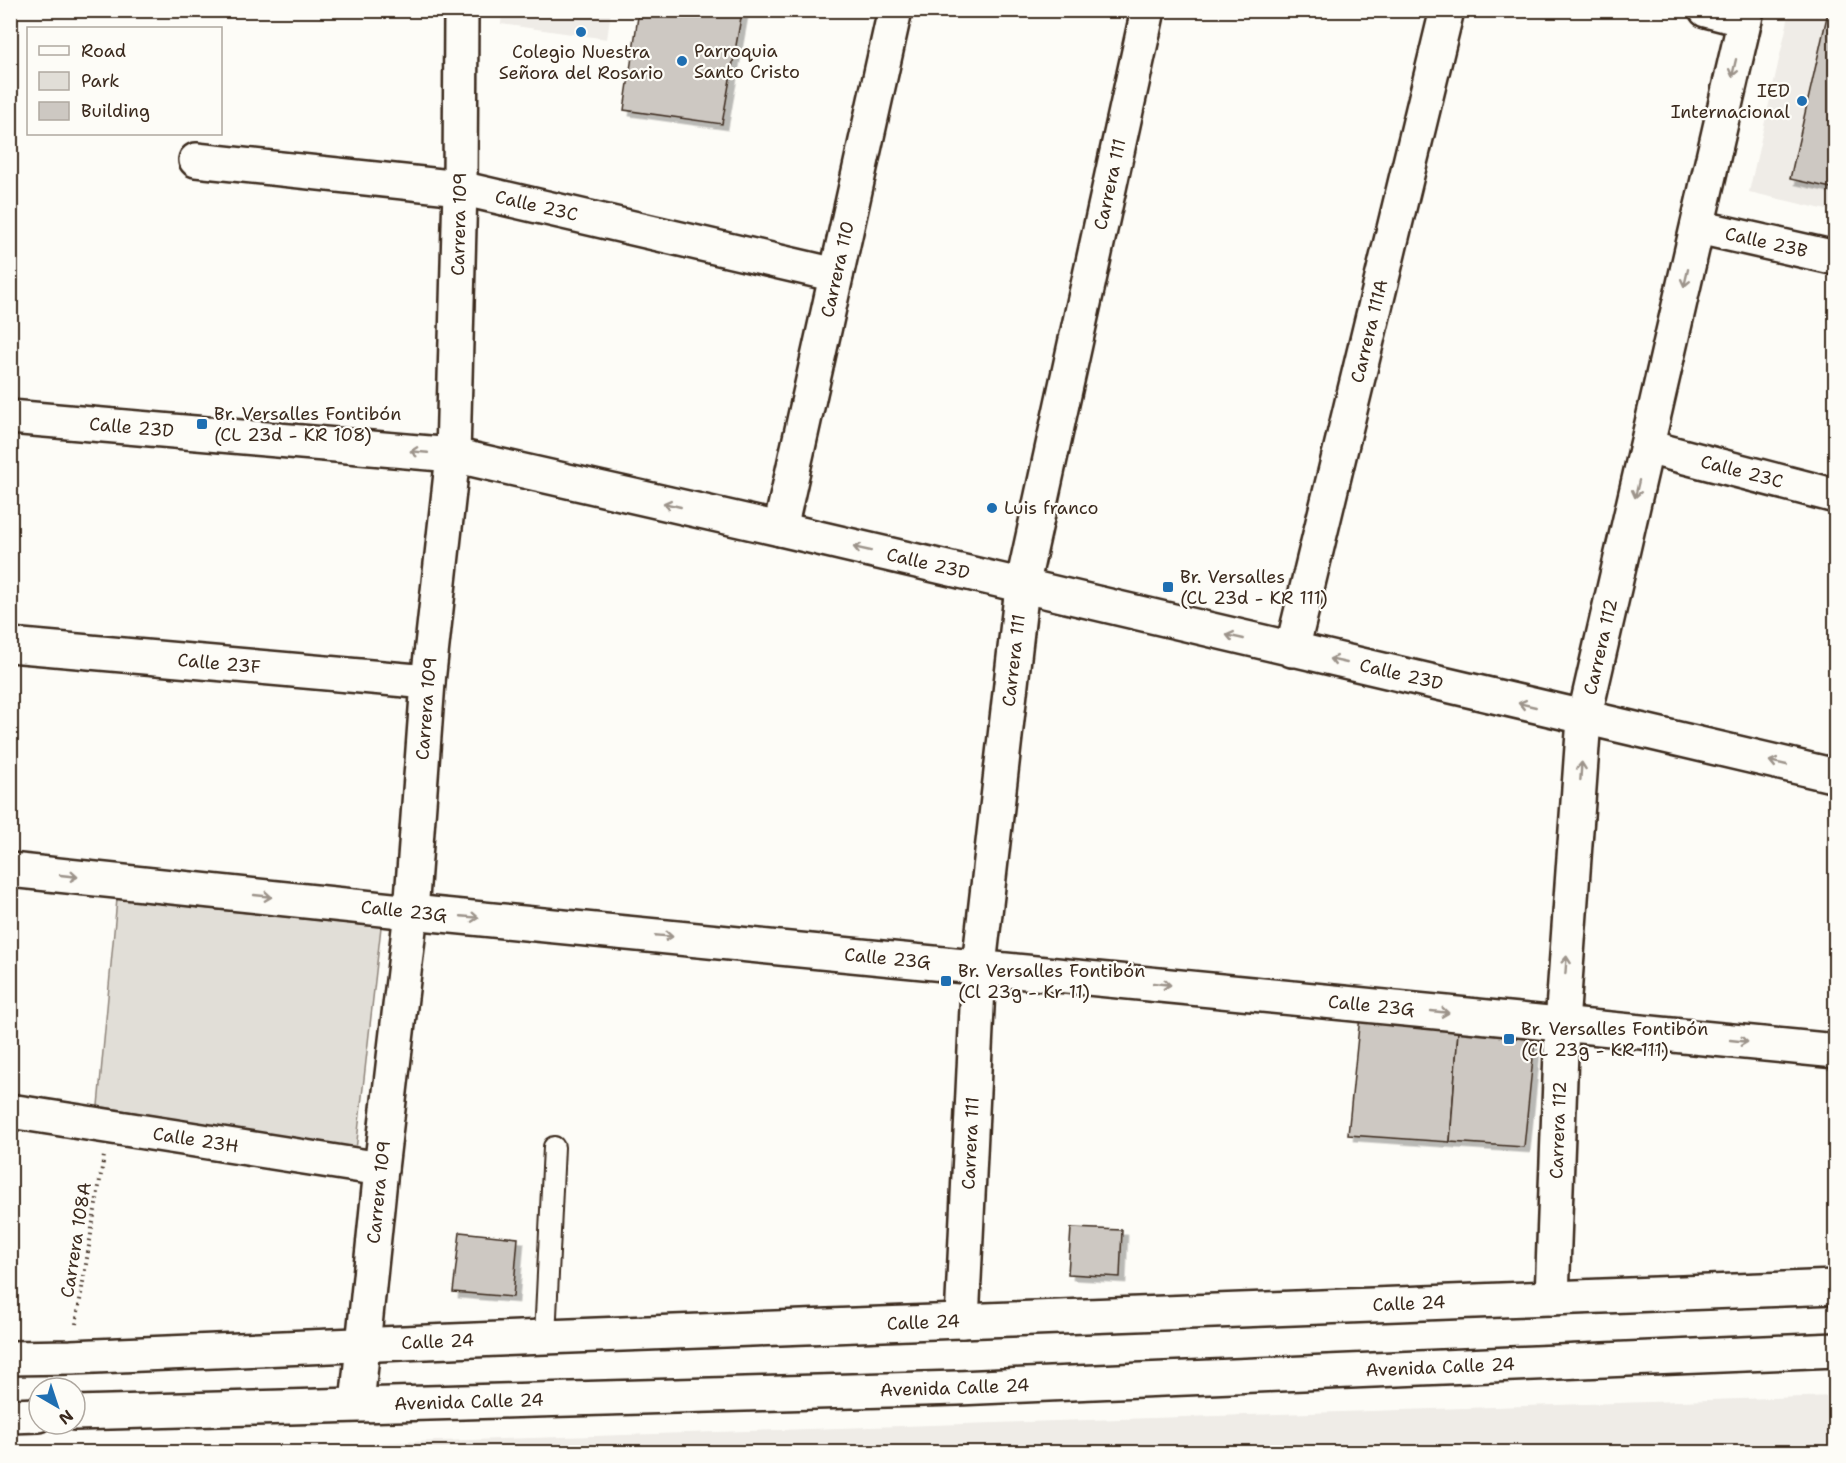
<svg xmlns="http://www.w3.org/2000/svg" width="1846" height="1463" viewBox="0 0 1846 1463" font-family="'Shantell Sans',sans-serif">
<defs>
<filter id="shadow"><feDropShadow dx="5.5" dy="5.5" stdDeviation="0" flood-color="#0004"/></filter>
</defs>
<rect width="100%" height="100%" fill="#fdfcf7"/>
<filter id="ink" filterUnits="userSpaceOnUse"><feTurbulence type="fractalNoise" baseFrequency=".0167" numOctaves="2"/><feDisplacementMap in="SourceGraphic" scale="12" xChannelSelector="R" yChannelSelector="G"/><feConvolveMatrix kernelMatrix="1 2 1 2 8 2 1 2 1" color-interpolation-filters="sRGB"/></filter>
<g filter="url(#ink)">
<g fill="#efece7">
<path d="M502 11V10L611 11 607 39 501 24Z"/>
<path d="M1790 11H1835V212L1749 192Z"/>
<path d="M1835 1396V1452H97Z"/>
</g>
<path fill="#e1ded7" stroke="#8e847a" stroke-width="1.5" d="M117 899 381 927 356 1150 98 1106Z"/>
<g fill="#cdc8c2" stroke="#3b2a1e" stroke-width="1.5" filter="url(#shadow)">
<path d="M639 10H732L742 12 722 124 624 110Z"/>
<path d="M1828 12 1836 14V189L1790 179Z"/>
<path d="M1360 1016 1459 1018 1450 1142 1348 1135Z"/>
<path d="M1459 1018 1536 1028 1524 1147 1450 1142Z"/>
<path d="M1071 1228 1122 1230 1120 1277 1068 1274Z"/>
<path d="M460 1232 518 1238 513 1297 453 1292Z"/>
</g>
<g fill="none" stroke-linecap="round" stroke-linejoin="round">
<g stroke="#3b2a1e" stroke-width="24">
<path id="lane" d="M545 1337 554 1147"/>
</g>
<g stroke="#3b2a1e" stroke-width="38">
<g id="street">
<path d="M1706 10 1745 20"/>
<path id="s1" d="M196 160 460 188 836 275"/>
<path id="s2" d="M1698 227 1836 258"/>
<path id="s3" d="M1647 447 1836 496"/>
<path id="s4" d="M780 529 895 10"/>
<path id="s5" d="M10 645 428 682"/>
<path id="s6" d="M10 1111 381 1169"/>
<path id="s7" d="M1552 1298 1562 1024 1584 719 1747 10"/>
<path id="s8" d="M962 1321 979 966 1022 587 1148 10"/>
<path id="s9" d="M10 1358 71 1357 545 1337 1836 1287"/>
<path id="s10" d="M357 1404 381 1169 411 912 428 682 453 455 460 188 461 10"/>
</g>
</g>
<g stroke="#3b2a1e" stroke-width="38">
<g id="secondary">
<path id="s11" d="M10 417 453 455 780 529 1836 776"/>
<path id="s12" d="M1292 650 1447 10"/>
<path id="s13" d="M10 870 411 912 1836 1051"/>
<path id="s14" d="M75 1413 958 1388 1836 1350"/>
<path d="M10 1416 39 1415"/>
</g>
</g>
<path stroke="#3b2a1e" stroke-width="4" stroke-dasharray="1.5 4.5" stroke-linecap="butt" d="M76 1324 104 1156"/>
<use href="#lane" stroke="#fdfcf7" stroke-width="20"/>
<use href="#street" stroke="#fdfcf7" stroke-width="33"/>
<use href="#secondary" stroke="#fdfcf7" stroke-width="33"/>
</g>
<defs><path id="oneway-shaft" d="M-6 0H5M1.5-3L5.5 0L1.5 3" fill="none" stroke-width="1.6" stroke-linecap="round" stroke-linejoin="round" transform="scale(1.5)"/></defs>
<g stroke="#9c938a">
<use href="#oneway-shaft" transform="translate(1734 68) rotate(103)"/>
<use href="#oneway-shaft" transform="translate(1686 278) rotate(103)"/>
<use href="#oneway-shaft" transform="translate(419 452) rotate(-175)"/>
<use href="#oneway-shaft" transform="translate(1637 489) rotate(103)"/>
<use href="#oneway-shaft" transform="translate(672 505) rotate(-167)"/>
<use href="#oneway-shaft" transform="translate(862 549) rotate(-167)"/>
<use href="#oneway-shaft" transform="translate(1235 637) rotate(-167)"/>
<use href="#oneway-shaft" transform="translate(1338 661) rotate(-167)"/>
<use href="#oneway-shaft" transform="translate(1527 705) rotate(-167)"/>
<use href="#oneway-shaft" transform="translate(1778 763) rotate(-167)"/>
<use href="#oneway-shaft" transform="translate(1581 771) rotate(-86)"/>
<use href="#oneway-shaft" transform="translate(69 876) rotate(6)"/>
<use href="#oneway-shaft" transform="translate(263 896) rotate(6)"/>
<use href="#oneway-shaft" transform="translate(470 917) rotate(5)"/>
<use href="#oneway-shaft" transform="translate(664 936) rotate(5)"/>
<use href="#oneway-shaft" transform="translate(1566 965) rotate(-86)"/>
<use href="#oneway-shaft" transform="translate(1162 984) rotate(6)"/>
<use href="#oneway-shaft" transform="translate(1440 1012) rotate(6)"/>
<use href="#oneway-shaft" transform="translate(1739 1041) rotate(6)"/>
</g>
</g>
<g fill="#1f6fb2" stroke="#fdfcf7" stroke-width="2">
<circle cx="581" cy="32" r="6"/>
<circle cx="682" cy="61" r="6"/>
<circle cx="1802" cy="101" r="6"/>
<rect x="196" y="418" width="12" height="12" rx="3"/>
<circle cx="992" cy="508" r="6"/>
<rect x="1162" y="581" width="12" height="12" rx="3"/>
<rect x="940" y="975" width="12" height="12" rx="3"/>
<rect x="1503" y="1033" width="12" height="12" rx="3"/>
</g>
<g text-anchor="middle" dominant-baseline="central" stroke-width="4.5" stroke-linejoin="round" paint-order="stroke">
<g font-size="18" fill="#3b2a1e" stroke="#fdfcf7" text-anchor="start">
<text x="694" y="51">Parroquia<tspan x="694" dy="21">Santo Cristo</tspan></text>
<text x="581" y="52" text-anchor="middle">Colegio Nuestra<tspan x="581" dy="21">Señora del Rosario</tspan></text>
<text x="1790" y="91" text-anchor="end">IED<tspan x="1790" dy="21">Internacional</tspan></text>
<text x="214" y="414">Br. Versalles Fontibón<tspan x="214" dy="21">(CL 23d - KR 108)</tspan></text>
<text x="1004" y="508">Luis franco</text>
<text x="1180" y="577">Br. Versalles<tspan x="1180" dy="21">(CL 23d - KR 111)</tspan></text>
<text x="958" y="971">Br. Versalles Fontibón<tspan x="958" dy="21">(Cl 23g - Kr 11)</tspan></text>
<text x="1521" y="1029">Br. Versalles Fontibón<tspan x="1521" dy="21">(CL 23g - KR 111)</tspan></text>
</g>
<g font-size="18" fill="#3b2a1e" stroke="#fdfcf7">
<text stroke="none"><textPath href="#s8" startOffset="1149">Carrera 111</textPath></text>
<text stroke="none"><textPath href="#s1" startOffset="344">Calle 23C</textPath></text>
<text stroke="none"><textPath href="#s10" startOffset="1185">Carrera 109</textPath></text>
<text stroke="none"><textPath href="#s2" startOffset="70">Calle 23B</textPath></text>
<text stroke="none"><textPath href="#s4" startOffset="266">Carrera 110</textPath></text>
<text stroke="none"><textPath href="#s12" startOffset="328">Carrera 111A</textPath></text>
<text stroke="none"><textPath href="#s11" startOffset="122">Calle 23D</textPath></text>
<text stroke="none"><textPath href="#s3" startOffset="98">Calle 23C</textPath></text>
<text stroke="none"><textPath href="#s11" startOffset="932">Calle 23D</textPath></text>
<text stroke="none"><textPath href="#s7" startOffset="654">Carrera 112</textPath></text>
<text stroke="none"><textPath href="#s8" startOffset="663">Carrera 111</textPath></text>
<text stroke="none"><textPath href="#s5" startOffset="210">Calle 23F</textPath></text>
<text stroke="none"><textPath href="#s11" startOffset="1418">Calle 23D</textPath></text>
<text stroke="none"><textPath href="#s10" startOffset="699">Carrera 109</textPath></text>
<text stroke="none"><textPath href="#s13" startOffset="396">Calle 23G</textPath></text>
<text stroke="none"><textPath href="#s13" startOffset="882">Calle 23G</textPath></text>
<text stroke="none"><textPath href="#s13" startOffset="1368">Calle 23G</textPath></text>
<text stroke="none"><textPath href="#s7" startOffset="168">Carrera 112</textPath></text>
<text stroke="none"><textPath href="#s6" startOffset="188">Calle 23H</textPath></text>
<text stroke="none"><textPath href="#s8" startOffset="178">Carrera 111</textPath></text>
<text stroke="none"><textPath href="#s10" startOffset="213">Carrera 109</textPath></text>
<text transform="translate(76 1240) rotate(-81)">Carrera 108A</text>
<text stroke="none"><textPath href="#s9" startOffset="1400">Calle 24</textPath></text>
<text stroke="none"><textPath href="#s9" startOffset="914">Calle 24</textPath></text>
<text stroke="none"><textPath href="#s9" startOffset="428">Calle 24</textPath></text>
<text stroke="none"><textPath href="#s14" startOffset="1366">Avenida Calle 24</textPath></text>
<text stroke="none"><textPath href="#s14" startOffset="880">Avenida Calle 24</textPath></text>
<text stroke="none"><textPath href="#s14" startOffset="394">Avenida Calle 24</textPath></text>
</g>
</g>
<rect width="1846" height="1463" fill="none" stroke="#fdfcf7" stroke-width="36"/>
<rect x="18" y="18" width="1810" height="1427" fill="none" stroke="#3b2a1e" stroke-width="2" filter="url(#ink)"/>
<rect x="27" y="27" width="195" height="108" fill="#fdfcf7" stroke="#afa8a0" stroke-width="1.5"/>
<rect x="39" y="46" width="30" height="9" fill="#fdfcf7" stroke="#afa8a0" stroke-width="1.5"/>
<text x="81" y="57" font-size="18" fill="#3b2a1e">Road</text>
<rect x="39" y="72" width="30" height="18" fill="#e1ded7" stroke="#afa8a0" stroke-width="1.5"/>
<text x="81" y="87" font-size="18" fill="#3b2a1e">Park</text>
<rect x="39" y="102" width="30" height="18" fill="#cdc8c2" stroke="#afa8a0" stroke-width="1.5"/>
<text x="81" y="117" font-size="18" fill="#3b2a1e">Building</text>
<g transform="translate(57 1406) rotate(141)"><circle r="28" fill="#fdfcf7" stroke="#afa8a0" stroke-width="1.5"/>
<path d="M0-4.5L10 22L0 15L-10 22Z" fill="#1f6fb2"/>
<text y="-9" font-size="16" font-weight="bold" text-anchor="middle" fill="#3b2a1e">N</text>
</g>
</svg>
